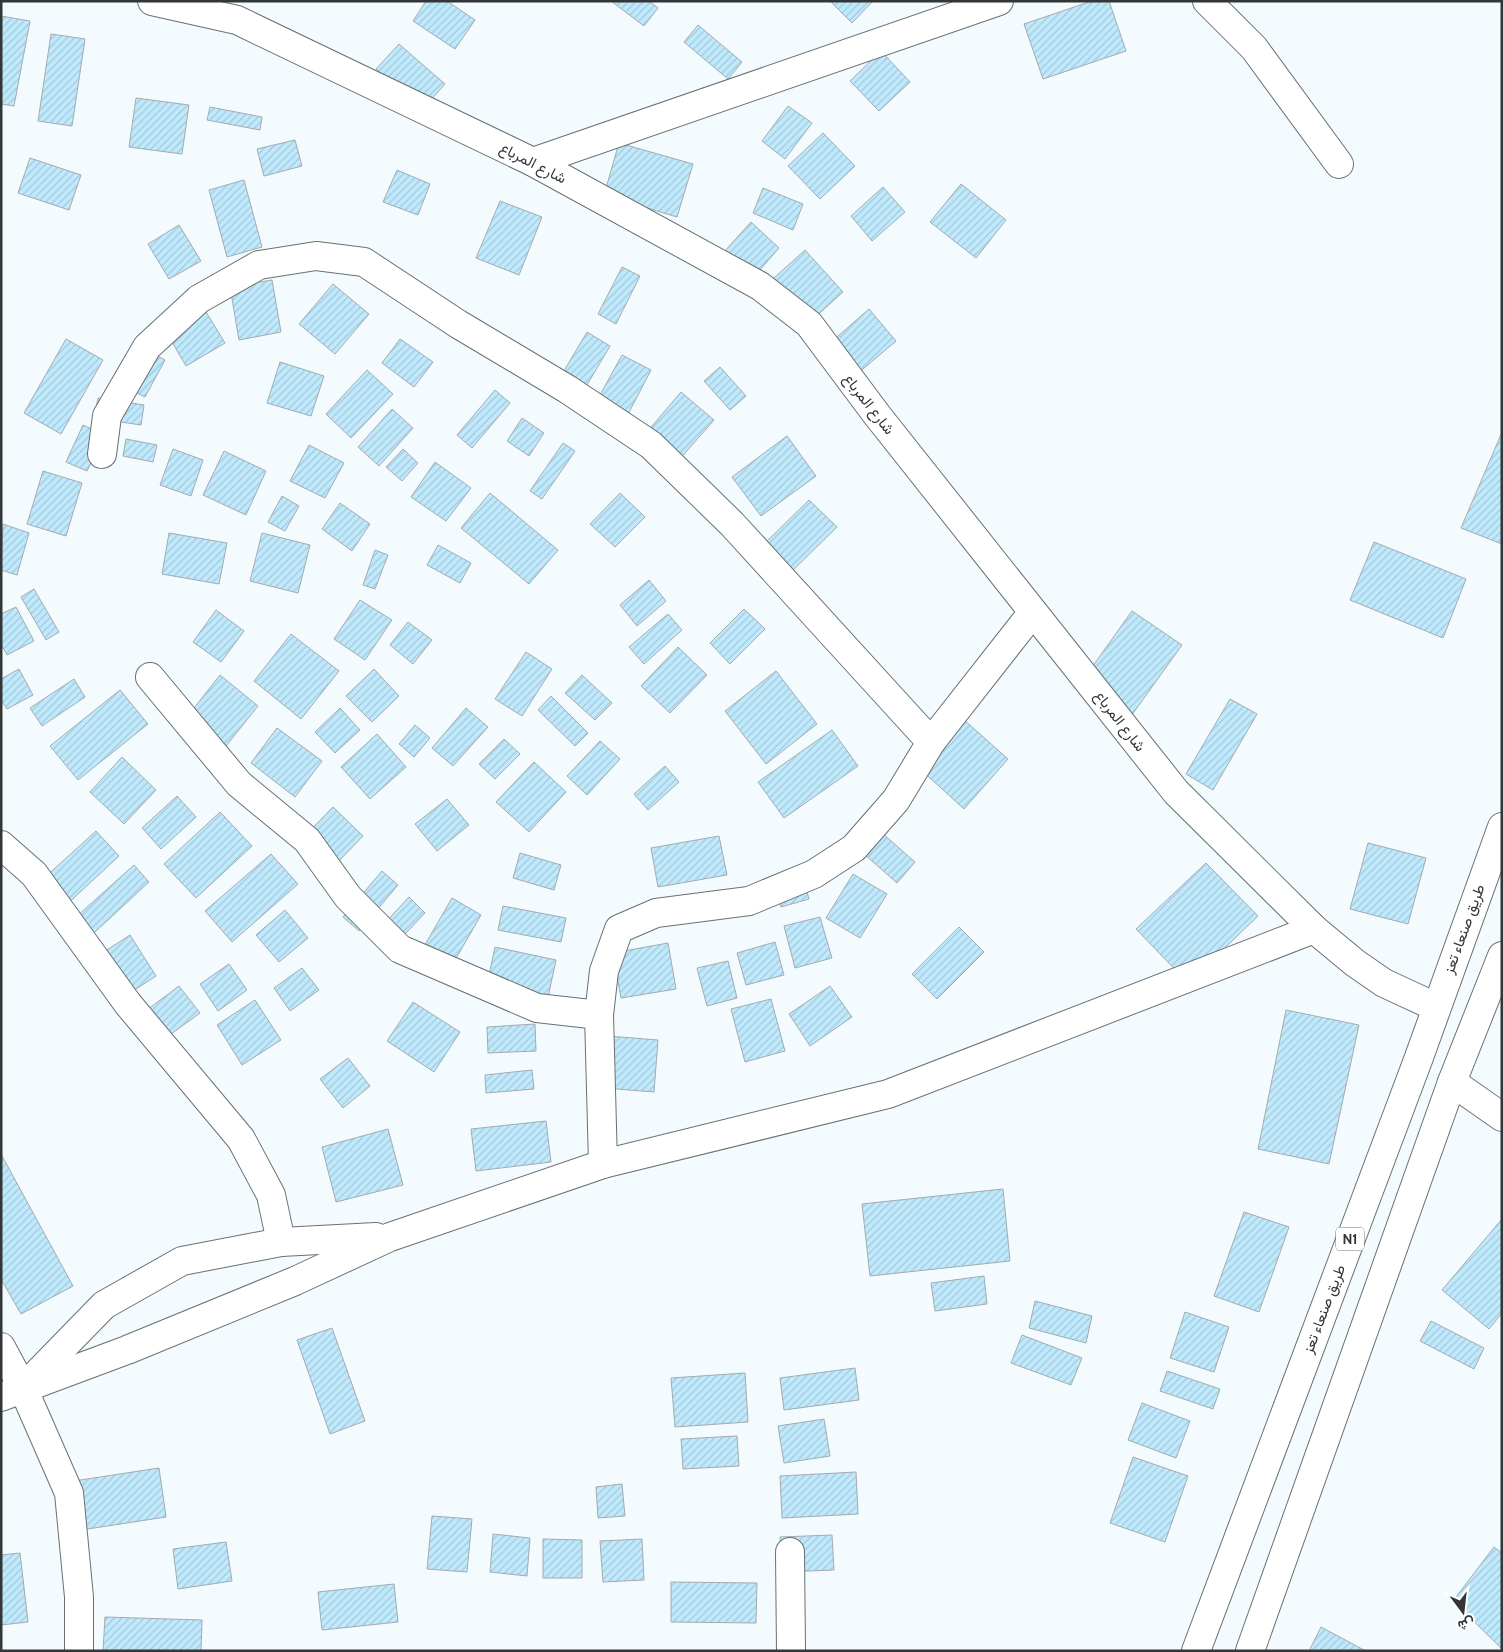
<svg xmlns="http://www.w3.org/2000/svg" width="1503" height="1652" viewBox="0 0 1503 1652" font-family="Cabin,Vazirmatn,sans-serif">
<defs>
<pattern id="building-hatch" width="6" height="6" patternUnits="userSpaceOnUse" patternTransform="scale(1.25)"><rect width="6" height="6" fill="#bfe9fc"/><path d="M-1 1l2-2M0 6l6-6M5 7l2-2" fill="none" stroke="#a5c8d9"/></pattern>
</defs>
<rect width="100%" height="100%" fill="#f4fbfe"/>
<g fill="url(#building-hatch)" stroke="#a3abaf">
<path d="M426 1H447L475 20 455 49 413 21Z"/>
<path d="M611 1H649L658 8 644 26Z"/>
<path d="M830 1H873L852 23Z"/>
<path d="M1092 1H1109L1126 51 1043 79 1024 24Z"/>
<path d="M1 16 30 21 14 106 1 104Z"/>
<path d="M698 25 742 62 728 79 684 42Z"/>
<path d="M51 34 85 39 72 126 38 121Z"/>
<path d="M399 44 445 84 422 110 376 69Z"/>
<path d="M881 51 910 82 879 111 850 81Z"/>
<path d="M136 98 189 105 182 154 129 147Z"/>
<path d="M788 106 812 123 785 159 762 141Z"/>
<path d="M210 107 262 117 260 130 207 120Z"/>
<path d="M823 133 855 166 820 199 788 166Z"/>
<path d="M295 140 302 166 264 176 257 149Z"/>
<path d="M619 143 693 164 677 217 604 195Z"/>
<path d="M30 158 81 175 69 210 18 193Z"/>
<path d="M397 170 430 184 418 215 383 202Z"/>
<path d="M244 180 262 247 227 257 209 190Z"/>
<path d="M961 184 1006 220 976 258 930 222Z"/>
<path d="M883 187 905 212 872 241 851 216Z"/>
<path d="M763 188 803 204 793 230 753 213Z"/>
<path d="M500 201 542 217 519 275 476 258Z"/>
<path d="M751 222 779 248 752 279 723 253Z"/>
<path d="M179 225 201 261 169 279 148 244Z"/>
<path d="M805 250 843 292 803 328 765 286Z"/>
<path d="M622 267 640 276 616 324 598 314Z"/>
<path d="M272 280 281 332 239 340 230 287Z"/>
<path d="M333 284 369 314 335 354 299 324Z"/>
<path d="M203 307 225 343 186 366 165 330Z"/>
<path d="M869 309 896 341 856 375 829 344Z"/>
<path d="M587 332 610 346 581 395 558 381Z"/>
<path d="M66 339 103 360 61 434 24 413Z"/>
<path d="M400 339 433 362 414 387 382 363Z"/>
<path d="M134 344 165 360 145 397 114 381Z"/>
<path d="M622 355 651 370 624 422 594 406Z"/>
<path d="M280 362 324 376 311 416 267 403Z"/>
<path d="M720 367 746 396 730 410 704 381Z"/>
<path d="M367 370 393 394 351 438 326 414Z"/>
<path d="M495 390 510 403 472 448 457 435Z"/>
<path d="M681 392 714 420 678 461 646 433Z"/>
<path d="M98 398 144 405 141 425 94 418Z"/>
<path d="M392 409 413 428 379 466 358 447Z"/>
<path d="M522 418 544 433 529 456 507 441Z"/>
<path d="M83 425 105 435 87 471 66 462Z"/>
<path d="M1502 432V544L1461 528Z"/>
<path d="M787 436 816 476 761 516 732 477Z"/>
<path d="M126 439 157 445 153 462 123 456Z"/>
<path d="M563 443 575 451 542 499 530 491Z"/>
<path d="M309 445 344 463 325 498 290 481Z"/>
<path d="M173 449 203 460 191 496 160 485Z"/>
<path d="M403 449 418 463 402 481 386 467Z"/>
<path d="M224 451 266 471 246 515 203 495Z"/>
<path d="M435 462 471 488 446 521 411 497Z"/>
<path d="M43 471 82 483 66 536 27 524Z"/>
<path d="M490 493 558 550 529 584 461 528Z"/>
<path d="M620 493 645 517 615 547 590 524Z"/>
<path d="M282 496 299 506 285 531 268 522Z"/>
<path d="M809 500 837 527 787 576 760 548Z"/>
<path d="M340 503 370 524 352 551 322 529Z"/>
<path d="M3 524 29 533 17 575 1 570Z"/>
<path d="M169 533 227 543 219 584 162 574Z"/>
<path d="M262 533 310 545 298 593 250 581Z"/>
<path d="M1374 542 1466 579 1443 638 1350 600Z"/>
<path d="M438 545 471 563 460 583 427 565Z"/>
<path d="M375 550 388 555 375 589 363 585Z"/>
<path d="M649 580 666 601 637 626 620 605Z"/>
<path d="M34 589 59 632 46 640 21 597Z"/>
<path d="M360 600 392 620 365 660 334 639Z"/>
<path d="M16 607 34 641 7 655 1 644V614Z"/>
<path d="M744 609 765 629 730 664 710 643Z"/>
<path d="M216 610 244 631 221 662 193 642Z"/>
<path d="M1132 611 1182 645 1129 719 1080 684Z"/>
<path d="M668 614 682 630 644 664 629 647Z"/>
<path d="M408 622 432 640 413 664 390 645Z"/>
<path d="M291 634 339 671 301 719 254 681Z"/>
<path d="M678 647 707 675 670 713 641 686Z"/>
<path d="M526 652 552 669 522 716 495 699Z"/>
<path d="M19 669 33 695 7 709 1 700V679Z"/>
<path d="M374 669 399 696 372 722 346 696Z"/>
<path d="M776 671 817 724 766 764 725 711Z"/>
<path d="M220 675 258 706 214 761 176 731Z"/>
<path d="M582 675 612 703 595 720 565 693Z"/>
<path d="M74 679 85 697 42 726 30 708Z"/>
<path d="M120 690 148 724 78 780 50 746Z"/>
<path d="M551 696 588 733 575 746 538 710Z"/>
<path d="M1230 699 1257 714 1213 790 1186 774Z"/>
<path d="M340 708 360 730 335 753 315 732Z"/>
<path d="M466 708 488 727 453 766 432 748Z"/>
<path d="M962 718 1008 759 964 809 918 767Z"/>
<path d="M415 725 430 738 414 757 399 744Z"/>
<path d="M277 728 322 761 295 797 251 763Z"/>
<path d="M832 730 858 766 784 818 758 782Z"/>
<path d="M377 734 406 767 370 799 341 767Z"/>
<path d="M504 739 520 754 495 779 479 764Z"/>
<path d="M600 741 620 759 587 795 567 776Z"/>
<path d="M122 757 156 790 124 824 90 792Z"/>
<path d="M534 762 566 792 529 832 496 802Z"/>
<path d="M665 766 679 782 648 810 634 794Z"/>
<path d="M177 796 196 817 161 849 142 828Z"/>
<path d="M447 799 469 825 437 851 415 824Z"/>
<path d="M333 807 363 836 332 868 302 839Z"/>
<path d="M220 812 252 846 196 898 164 864Z"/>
<path d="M96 831 119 856 65 906 41 881Z"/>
<path d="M882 833 915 862 897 883 863 853Z"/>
<path d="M719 836 727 875 658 887 651 848Z"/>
<path d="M1368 843 1426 858 1408 924 1350 909Z"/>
<path d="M520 853 561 865 554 890 513 878Z"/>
<path d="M271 854 298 884 232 942 205 911Z"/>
<path d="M1206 863 1258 916 1188 983 1136 929Z"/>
<path d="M134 865 149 882 82 944 66 926Z"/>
<path d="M382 871 398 885 359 931 343 917Z"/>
<path d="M802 874 809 899 781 907 774 881Z"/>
<path d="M853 874 887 894 860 938 826 918Z"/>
<path d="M409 897 425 913 386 954 370 939Z"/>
<path d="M452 898 481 915 451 967 422 950Z"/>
<path d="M503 906 566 918 561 942 498 930Z"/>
<path d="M285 910 308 938 279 962 256 935Z"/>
<path d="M820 917 832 958 795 968 784 926Z"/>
<path d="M959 927 984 952 937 999 912 974Z"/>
<path d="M130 935 156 976 116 1002 90 961Z"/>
<path d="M775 942 784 975 746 985 737 953Z"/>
<path d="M668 943 676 989 621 998 613 953Z"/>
<path d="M495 947 556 960 547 1002 486 989Z"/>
<path d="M728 961 737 998 707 1006 697 968Z"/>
<path d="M229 964 247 990 218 1011 200 984Z"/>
<path d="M302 968 319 990 290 1011 274 988Z"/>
<path d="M179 986 200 1013 156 1045 136 1018Z"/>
<path d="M830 986 852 1017 810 1046 789 1014Z"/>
<path d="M771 999 785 1051 745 1062 731 1009Z"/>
<path d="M255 1000 281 1040 242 1065 217 1025Z"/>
<path d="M413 1002 460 1032 434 1072 387 1041Z"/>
<path d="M1286 1010 1359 1025 1329 1164 1258 1149Z"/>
<path d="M535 1024 536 1051 488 1053 487 1027Z"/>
<path d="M608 1036 658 1040 654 1092 604 1088Z"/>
<path d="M348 1058 370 1086 343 1108 320 1079Z"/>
<path d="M532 1070 534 1089 486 1093 485 1075Z"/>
<path d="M546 1121 551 1162 476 1171 471 1129Z"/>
<path d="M388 1129 403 1185 336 1202 322 1147Z"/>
<path d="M1 1154 73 1286 21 1314 1 1279Z"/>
<path d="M1003 1189 1010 1261 870 1276 862 1204Z"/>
<path d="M1244 1212 1289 1227 1259 1312 1214 1296Z"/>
<path d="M1502 1219V1313L1489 1329 1442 1290Z"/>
<path d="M984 1276 987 1304 935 1311 931 1283Z"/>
<path d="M1035 1301 1092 1316 1086 1343 1029 1328Z"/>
<path d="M1185 1312 1229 1327 1214 1372 1170 1358Z"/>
<path d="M1431 1321 1484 1348 1474 1369 1420 1341Z"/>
<path d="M332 1328 365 1421 330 1434 297 1340Z"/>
<path d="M1022 1335 1082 1358 1071 1385 1011 1363Z"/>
<path d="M855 1368 859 1400 784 1410 780 1378Z"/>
<path d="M1167 1371 1220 1389 1213 1409 1160 1391Z"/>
<path d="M745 1373 748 1422 675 1427 671 1378Z"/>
<path d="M1142 1403 1190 1421 1176 1458 1128 1440Z"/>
<path d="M824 1419 830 1456 784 1463 778 1426Z"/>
<path d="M737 1436 739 1466 683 1469 681 1439Z"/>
<path d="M1133 1457 1188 1476 1165 1542 1110 1523Z"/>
<path d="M159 1468 166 1517 81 1530 74 1481Z"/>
<path d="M856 1472 858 1514 782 1518 780 1476Z"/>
<path d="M622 1484 625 1516 598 1518 596 1487Z"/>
<path d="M432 1516 472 1519 467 1572 427 1569Z"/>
<path d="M493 1534 530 1538 527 1576 490 1572Z"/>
<path d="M832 1535 834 1570 782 1572 780 1537Z"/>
<path d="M543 1539 582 1540V1578H543Z"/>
<path d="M642 1539 644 1580 603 1582 600 1541Z"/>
<path d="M226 1542 232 1581 178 1589 173 1549Z"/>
<path d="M1494 1547 1502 1553V1649L1453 1601Z"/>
<path d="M20 1553 28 1622 1 1625V1555Z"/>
<path d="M671 1582 757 1583 756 1623 671 1622Z"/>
<path d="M394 1584 398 1622 322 1630 318 1592Z"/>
<path d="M105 1617 202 1620 201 1651H103Z"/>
<path d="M1321 1627 1366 1651H1309Z"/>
</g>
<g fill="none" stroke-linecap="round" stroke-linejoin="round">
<g stroke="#697073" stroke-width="30">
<g id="minor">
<path d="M152 1 237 20 533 162 760 286 809 324 877 415 1176 792 1314 929 1355 963 1384 983 1436 1007"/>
<path d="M1207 1 1254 48 1339 164"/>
<path d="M533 162 999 1"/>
<path d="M102 454 107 416 147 347 199 299 259 265 316 256 364 262 458 324 567 389 651 445 732 524 931 742"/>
<path d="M150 677 239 784 307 840 348 897 400 949 537 1008 599 1015"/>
<path d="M1 845 34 874 128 1004 241 1139 271 1195 281 1242"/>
<path d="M1452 1082 1502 1117"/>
<path d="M603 1164 599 1015 604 971 619 929 656 913 749 901 814 874 854 848 896 800 931 742 1033 612"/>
<path d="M1 1347 23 1388 69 1493 79 1597V1651"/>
<path d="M28 1383 104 1305 182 1261 281 1242 376 1237"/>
<path d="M1 1397 127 1350 295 1281 390 1237 603 1164 888 1094 1314 929"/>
<path d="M790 1552 791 1651"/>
</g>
</g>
<g stroke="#697073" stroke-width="30">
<g id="highway">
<path d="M1196 1651 1418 1060 1502 827"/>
<path d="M1250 1651 1452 1082 1502 956"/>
</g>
</g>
<use href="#minor" stroke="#fff" stroke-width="28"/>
<use href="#highway" stroke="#fff" stroke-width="28"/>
</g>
<g text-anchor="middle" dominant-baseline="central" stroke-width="5" stroke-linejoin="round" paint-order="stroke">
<rect fill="#fff" stroke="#707273" stroke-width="1" x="1336" y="1227.5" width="28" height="23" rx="4"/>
<g font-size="14" font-weight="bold" fill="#333637">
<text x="1350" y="1239">N1</text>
</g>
<g font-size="15" fill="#333637" stroke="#fff">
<text transform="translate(533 163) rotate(27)">شارع المرباع</text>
<text transform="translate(869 404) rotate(52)">شارع المرباع</text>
<text transform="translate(1120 721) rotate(52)">شارع المرباع</text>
<text transform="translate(1464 929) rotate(-70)">طريق صنعاء تعز</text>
<text transform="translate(1324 1309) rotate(-69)">طريق صنعاء تعز</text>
</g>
</g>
<rect width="1503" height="1652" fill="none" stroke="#333637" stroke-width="5"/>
<g transform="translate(1463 1612) rotate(165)" stroke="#ffffff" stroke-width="4" paint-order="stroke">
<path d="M0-4L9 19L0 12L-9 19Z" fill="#333637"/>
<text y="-8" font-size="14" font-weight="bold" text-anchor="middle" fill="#333637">ش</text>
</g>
</svg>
